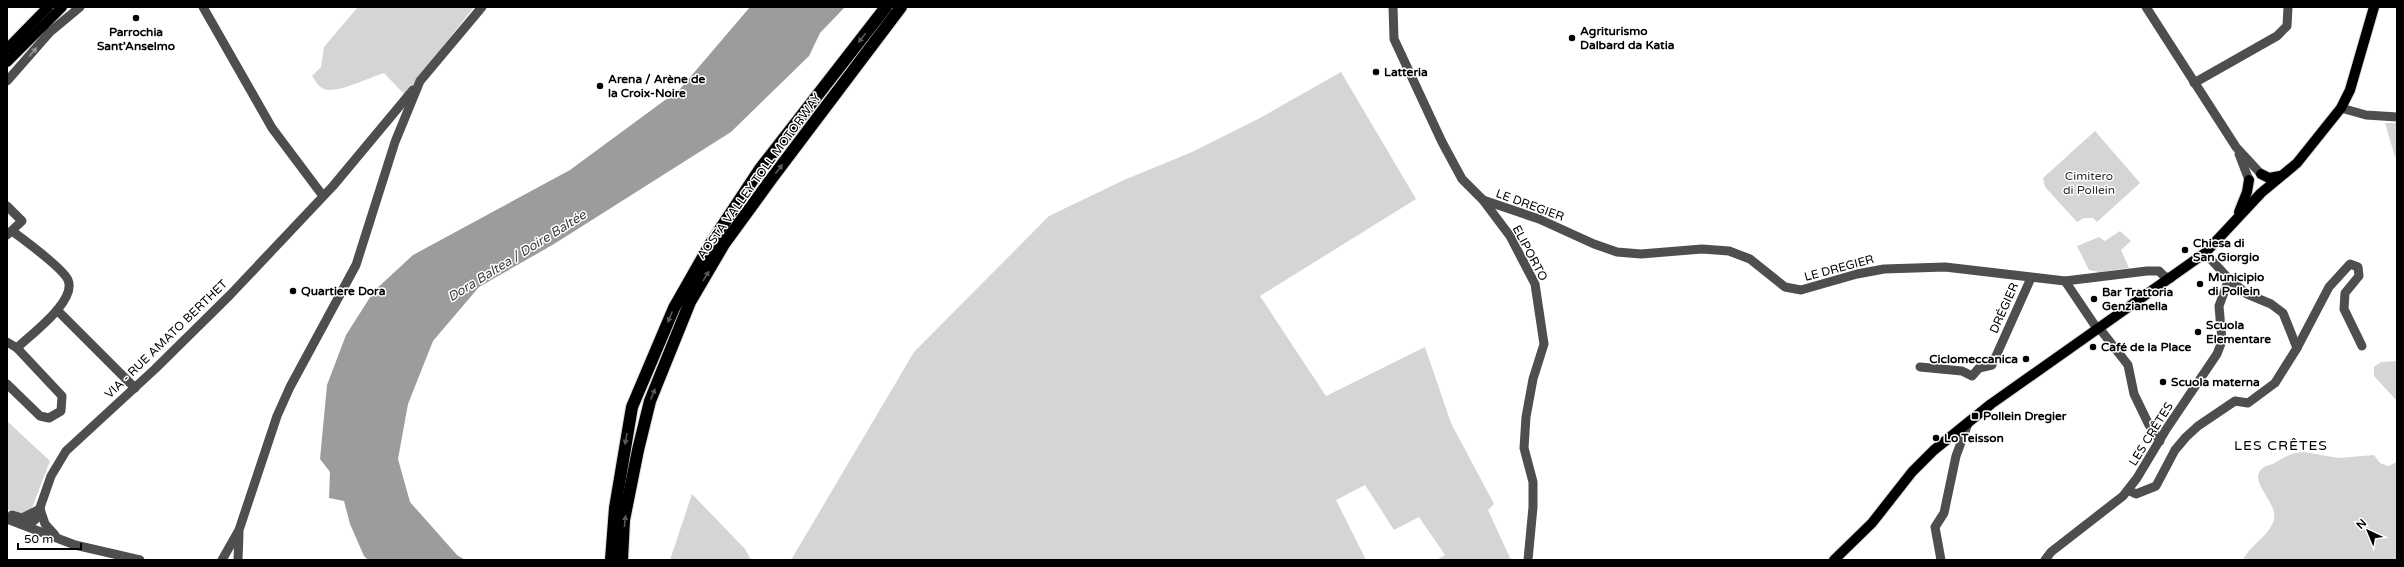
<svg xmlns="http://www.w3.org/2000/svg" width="2404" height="567" viewBox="0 0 2404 567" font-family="'Varela Round',sans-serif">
<rect width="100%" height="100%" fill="#fff"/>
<g fill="#d5d5d5">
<path d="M358 7H474L405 95 384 73C370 77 333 96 322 88 318 86 315 80 312 76L321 67 324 47Z"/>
<path d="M1341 72 1416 199 1260 296 1326 396 1425 347 1451 423 1494 504 1488 510 1511 560H1436L1445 555 1419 517 1394 530 1365 485 1336 500 1366 560H791L914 352 1049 216 1124 180 1192 152 1260 118Z"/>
<path d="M2385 123H2397V156L2395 157Z"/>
<path d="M2095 131 2140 183 2097 222 2093 218H2084L2077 222 2045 187 2043 178Z"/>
<path d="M2120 231 2131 241 2121 250 2129 268 2099 272 2089 270 2077 246 2099 237 2105 241Z"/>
<path d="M2397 361V401L2374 376V367L2381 362Z"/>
<path d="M7 421 50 461 32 508 22 514 7 509Z"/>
<path d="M2304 452 2338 458 2374 455 2380 463 2388 466 2397 462V560H2243C2250 545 2270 536 2274 519 2278 501 2245 480 2264 467 2267 465 2271 465 2273 464 2284 457 2290 453 2304 452Z"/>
<path d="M692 494 745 549 751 560H670Z"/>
</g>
<path fill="#9c9c9c" d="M750 7H845L820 33 809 56 731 132 554 244 479 287 433 341 408 404 398 459 410 502 457 555 465 560H368L364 556 350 524 344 501 329 498 330 472 320 459 327 385 346 335 374 291 413 255 570 170 680 89Z"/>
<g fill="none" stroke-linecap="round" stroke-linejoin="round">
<g stroke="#dbdbdb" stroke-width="12">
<g id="major">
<path d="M7 49 48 7"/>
<path d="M7 62 62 7"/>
<path d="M2261 174 2269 178 2280 176"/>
<path d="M2239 212 2247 192 2249 180"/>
<path d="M1834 560 1872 523 1912 472 1934 450 1991 404 2205 253 2261 193 2297 163 2341 108 2350 90 2374 7"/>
</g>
</g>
<g stroke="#dbdbdb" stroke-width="14">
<g id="highway">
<path d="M611 560 615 508 632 407 674 308 711 243 760 169 886 7"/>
<path d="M622 560 624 520 638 450 650 401 690 302 724 244 772 178 901 7"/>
</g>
</g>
<g stroke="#4e4e4e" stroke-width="9">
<path d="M203 7 272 128 323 196"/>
<path d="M1393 7 1394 39 1442 142 1462 179 1483 200 1510 236 1535 284 1544 344 1533 379 1526 417 1524 448 1533 482V507L1528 560"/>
<path d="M2146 7 2236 147 2261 174"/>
<path d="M7 81 50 32 80 7"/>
<path d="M2194 83 2277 36 2287 26 2288 7"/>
<path d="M2341 108 2366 115 2397 117"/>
<path d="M2239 154 2249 180"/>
<path d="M1483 200 1539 219 1594 244 1617 252 1641 254 1702 249 1729 251 1750 259 1785 287 1801 290 1857 274 1884 269 1945 267 2065 281 2147 271H2159L2164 276 2171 278"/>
<path d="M7 206 22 221 7 235"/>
<path d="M12 231C24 240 63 268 68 280 77 301 31 334 17 348"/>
<path d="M2065 281 2098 330"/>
<path d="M57 310 135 388"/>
<path d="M2100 329 2128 365 2134 394 2149 425 2160 441"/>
<path d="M7 342 17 348 62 396 61 411 49 418 40 416 7 384"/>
<path d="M2297 348 2329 287 2350 264 2358 267 2359 276 2345 293 2344 309 2362 346"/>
<path d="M1920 367 1962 371 1972 376 1979 368 1992 365 2031 278"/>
<path d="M2128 490 2136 494 2156 486 2175 450 2186 437 2198 426 2235 401 2248 403 2275 383 2297 348 2283 313 2271 304 2247 294 2229 279 2205 253"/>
<path d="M40 509 45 524 55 535"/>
<path d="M12 515 22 518 40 509"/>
<path d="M7 519 75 545 140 560"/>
<path d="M21 524 31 523 36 519 51 476 66 451 155 369 230 295 333 186 413 90"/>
<path d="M222 560 239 530 277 416 290 387 356 265 395 142 420 81 482 7"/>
<path d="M238 560 239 533"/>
<path d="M1941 560 1935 527 1944 513 1956 456 1969 421"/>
<path d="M2045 560 2051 552 2123 496 2137 478 2167 428 2217 354 2222 341 2219 306 2229 279"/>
</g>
<use href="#major" stroke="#000" stroke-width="10"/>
<use href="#highway" stroke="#000" stroke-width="12"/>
</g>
<defs><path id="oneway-solid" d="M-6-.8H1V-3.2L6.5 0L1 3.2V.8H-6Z"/></defs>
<g fill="#595959">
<use href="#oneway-solid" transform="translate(862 38) rotate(128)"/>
<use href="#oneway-solid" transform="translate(779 169) rotate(-53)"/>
<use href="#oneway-solid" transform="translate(706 276) rotate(-59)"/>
<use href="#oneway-solid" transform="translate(670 317) rotate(113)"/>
<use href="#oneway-solid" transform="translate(653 394) rotate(-68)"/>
<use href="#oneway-solid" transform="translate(626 439) rotate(100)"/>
<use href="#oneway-solid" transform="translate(625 521) rotate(-84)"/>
</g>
<use fill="#959595" href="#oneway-solid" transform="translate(33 52) rotate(-49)"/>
<g fill="#000" stroke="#fff" stroke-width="1.5">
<circle cx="136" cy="18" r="4"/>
<circle cx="1572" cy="38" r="4"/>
<circle cx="1376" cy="72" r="4"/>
<circle cx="600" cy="86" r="4"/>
<circle cx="2185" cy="250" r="4"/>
<circle cx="2200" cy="284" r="4"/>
<circle cx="293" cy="291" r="4"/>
<circle cx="2094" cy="299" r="4"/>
<circle cx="2198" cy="332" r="4"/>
<circle cx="2093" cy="347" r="4"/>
<circle cx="2026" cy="359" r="4"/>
<circle cx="2163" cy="382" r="4"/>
<rect x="1971" y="412" width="8" height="8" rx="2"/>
<circle cx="1936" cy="438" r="4"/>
</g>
<g text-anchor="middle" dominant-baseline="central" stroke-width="3" stroke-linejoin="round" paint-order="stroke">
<g font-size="12" font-weight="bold" fill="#000" stroke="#fff" text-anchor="start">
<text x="1580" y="31">Agriturismo<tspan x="1580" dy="14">Dalbard da Katia</tspan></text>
<text x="136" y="32" text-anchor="middle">Parrochia<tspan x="136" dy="14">Sant’Anselmo</tspan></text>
<text x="1384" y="72">Latteria</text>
<text x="608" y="79">Arena / Arène de<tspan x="608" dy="14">la Croix-Noire</tspan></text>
<text x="2193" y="243">Chiesa di<tspan x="2193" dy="14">San Giorgio</tspan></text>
<text x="2208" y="277">Municipio<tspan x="2208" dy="14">di Pollein</tspan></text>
<text x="301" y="291">Quartiere Dora</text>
<text x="2102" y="292">Bar Trattoria<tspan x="2102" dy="14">Genzianella</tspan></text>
<text x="2206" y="325">Scuola<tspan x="2206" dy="14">Elementare</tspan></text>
<text x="2101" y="347">Café de la Place</text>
<text x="2018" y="359" text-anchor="end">Ciclomeccanica</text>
<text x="2171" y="382">Scuola materna</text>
<text x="1983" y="416">Pollein Dregier</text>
<text x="1944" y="438">Lo Teisson</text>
</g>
<g font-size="12" fill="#000" stroke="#fff">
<text transform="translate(759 176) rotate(-54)">AOSTA VALLEY TOLL MOTORWAY</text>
<text transform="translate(1530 205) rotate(20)">LE DREGIER</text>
<text transform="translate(1530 253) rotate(62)">ELIPORTO</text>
<text transform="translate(1839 268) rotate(-15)">LE DREGIER</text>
<text transform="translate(2004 308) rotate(-66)">DRÉGIER</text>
<text transform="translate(166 339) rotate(-44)">VIA - RUE AMATO BERTHET</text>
<text transform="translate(2151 434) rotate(-58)">LES CRÊTES</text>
</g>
<g font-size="12" fill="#2c2c2c" stroke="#fff">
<text x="2089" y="176">Cimitero<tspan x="2089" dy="14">di Pollein</tspan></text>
</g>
<g font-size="13" font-style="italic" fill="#3d3d3d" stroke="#fff">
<text transform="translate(517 256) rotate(-32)">Dora Baltea / Doire Baltée</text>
</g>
<g font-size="14" letter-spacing="1" fill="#000" stroke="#fff">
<text x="2281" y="445">LES CRÊTES</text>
</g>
</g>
<rect width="2404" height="567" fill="none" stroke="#000000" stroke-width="16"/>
<g transform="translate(2368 531) rotate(316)" stroke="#ffffff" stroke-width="3" paint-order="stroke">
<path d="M0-3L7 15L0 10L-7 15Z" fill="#000000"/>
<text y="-6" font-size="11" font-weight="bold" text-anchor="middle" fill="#000000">N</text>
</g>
<path d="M18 543v6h63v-6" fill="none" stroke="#000000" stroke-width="2"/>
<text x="24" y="543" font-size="12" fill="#000000" stroke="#ffffff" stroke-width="3" paint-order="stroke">50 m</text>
</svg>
